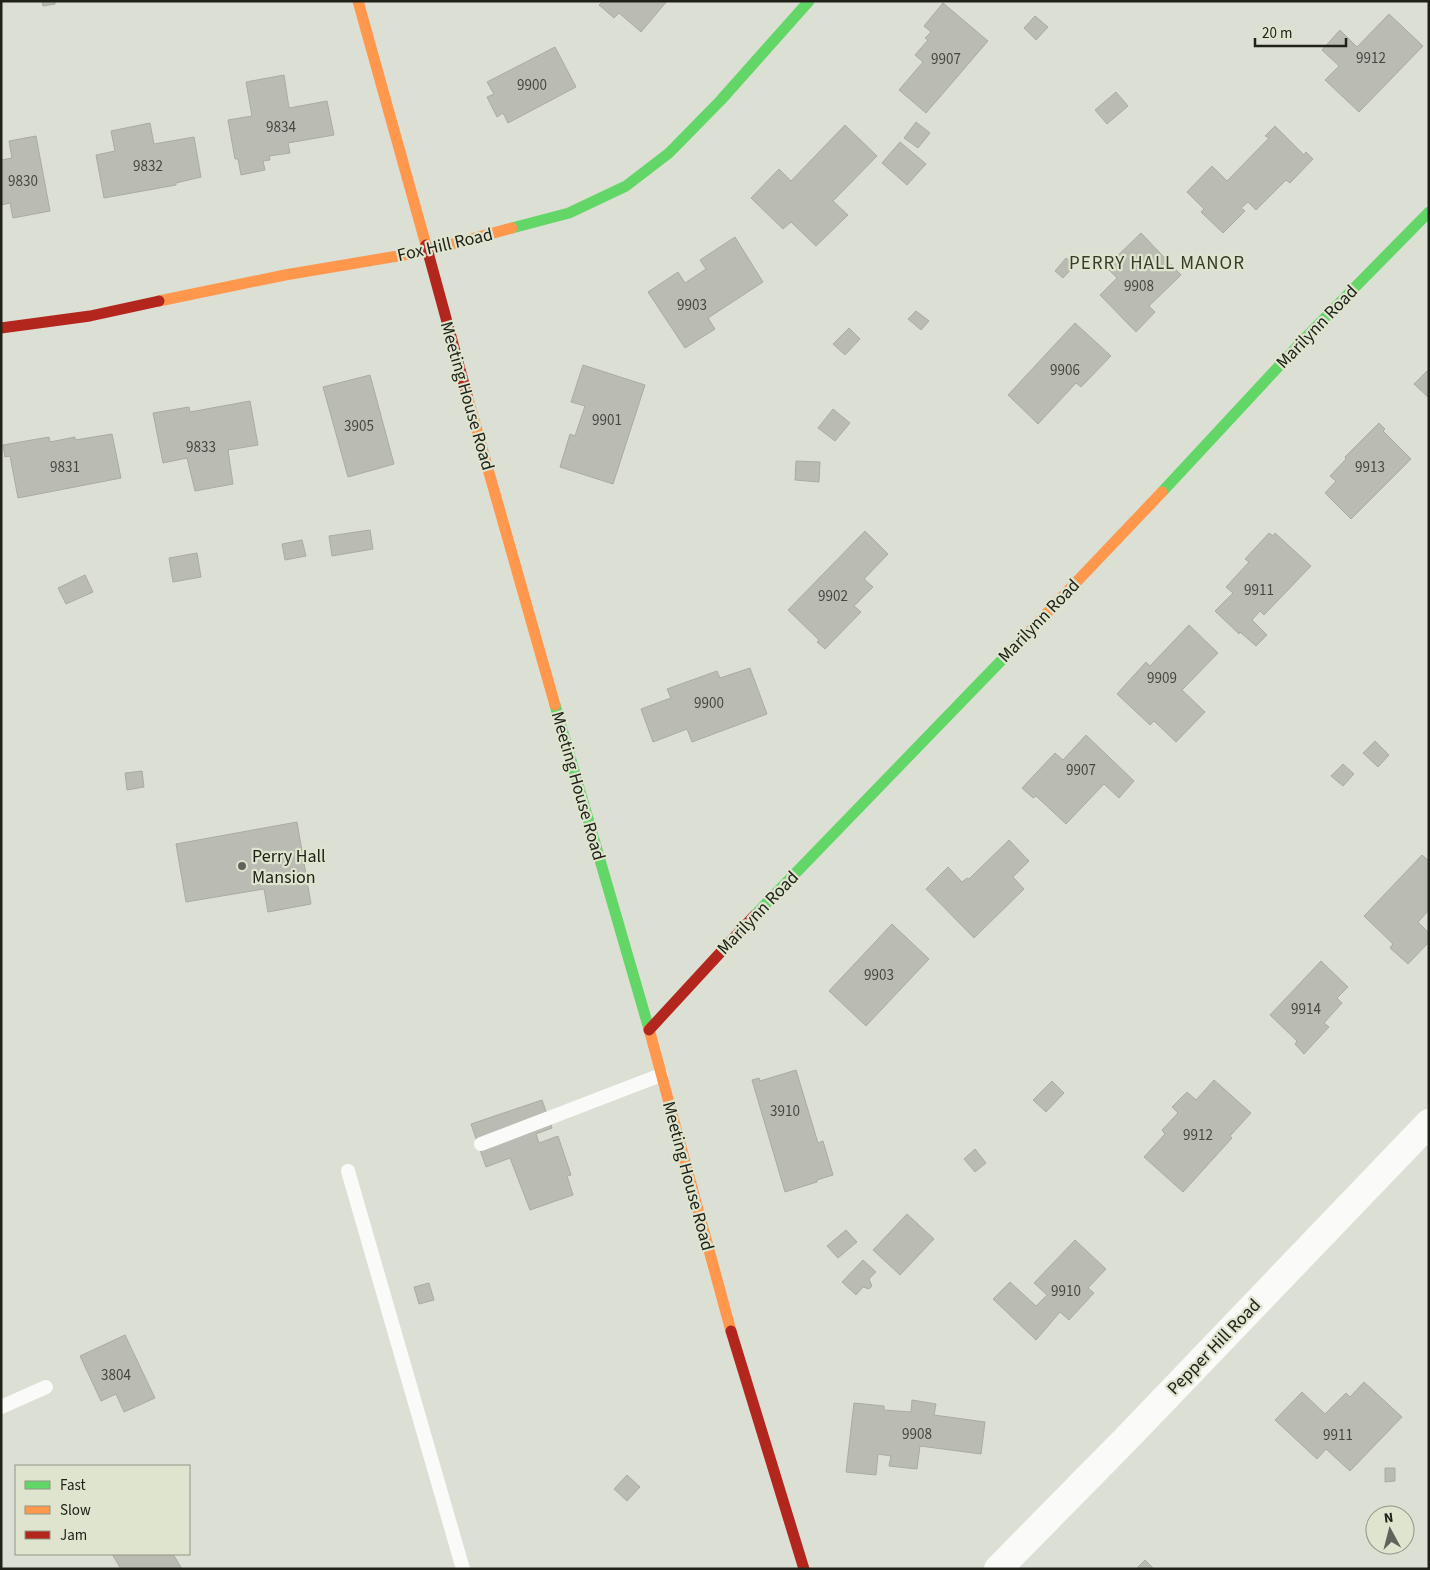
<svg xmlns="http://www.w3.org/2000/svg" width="1430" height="1570" viewBox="0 0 1430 1570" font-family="'Source Sans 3',sans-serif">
<rect width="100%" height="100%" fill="#dcdfd3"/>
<g fill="#babcb3" stroke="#a9aca3">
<path d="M42 1H55V4L43 6Z"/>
<path d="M603 1H667L641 32 619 13 614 18 599 5Z"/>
<path d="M943 3 988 41 926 113 899 90 923 62 915 55 928 40 925 38 931 32 924 26Z"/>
<path d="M1389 14 1423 46 1359 112 1325 80 1339 66 1322 50 1340 30 1357 47Z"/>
<path d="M1035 16 1048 27 1036 40 1024 28Z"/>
<path d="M555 47 576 87 508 123 503 113 497 117 487 97 494 94 487 82Z"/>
<path d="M284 75 289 108 327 101 334 135 288 143 290 153 269 156 270 160 263 161 265 170 241 175 238 159H235L228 120 252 116 246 82Z"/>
<path d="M1116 92 1128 106 1107 124 1095 110Z"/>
<path d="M916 122 930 133 918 148 904 138Z"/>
<path d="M150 123 154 144 194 137 201 177 176 183V185L104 198 96 155 115 151 111 131Z"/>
<path d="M845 125 877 156 833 201 848 215 816 246 791 222 783 229 751 198 779 169 791 181Z"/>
<path d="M1275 126 1304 155 1306 152 1313 159 1290 183 1286 180 1256 210 1248 202 1241 208 1245 211 1223 233 1201 212 1204 209 1187 192 1212 166 1227 181 1269 138 1265 136Z"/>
<path d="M36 136 50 211 13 218 10 203 1 205V160L12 158 9 141Z"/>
<path d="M900 142 926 164 907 185 882 163Z"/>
<path d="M1141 233 1181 275 1149 306 1155 312 1136 332 1100 295 1117 278 1106 267Z"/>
<path d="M735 237 763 282 708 318 715 329 685 348 648 292 678 272 685 283 706 269 700 260Z"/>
<path d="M1066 258 1075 265 1063 278 1055 271Z"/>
<path d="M916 311 929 321 921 330 908 319Z"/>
<path d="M1075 323 1111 356 1081 387 1076 383 1038 424 1008 395Z"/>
<path d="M849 328 860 339 845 355 833 344Z"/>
<path d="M583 365 645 385 613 484 560 467 570 434 575 436 585 406 571 402Z"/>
<path d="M1429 369V398L1414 384Z"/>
<path d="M370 375 394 464 348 477 323 387Z"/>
<path d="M250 401 258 445 228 450 233 484 195 491 187 458 163 463 153 413 189 407 190 412Z"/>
<path d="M833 409 850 423 835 441 818 428Z"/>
<path d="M1379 423 1385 429 1383 431 1411 459 1351 519 1325 493 1336 481 1330 476 1346 459 1345 457Z"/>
<path d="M112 434 121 478 18 498 10 456 5 457 3 445 49 437 50 442 75 437V440Z"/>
<path d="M796 461 820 462 819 482 795 480Z"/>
<path d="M370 530 373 549 332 556 329 536Z"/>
<path d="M865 531 888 554 864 579 873 587 854 606 861 612 825 649 817 642 819 640 788 610Z"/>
<path d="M1269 533 1273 536 1275 533 1311 566 1264 615 1260 611 1252 620 1267 635 1256 646 1240 632 1239 634 1215 611 1233 593 1226 587 1249 562 1245 559Z"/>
<path d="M302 540 306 556 285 560 282 544Z"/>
<path d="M197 553 201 577 173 582 169 558Z"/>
<path d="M85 575 93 592 66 604 58 588Z"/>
<path d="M1189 625 1218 653 1182 690 1205 712 1176 742 1154 721 1150 725 1117 694 1146 662 1150 666Z"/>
<path d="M750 668 767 714 692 742 687 729 653 742 641 709 671 698 667 689 717 671 720 678Z"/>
<path d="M1086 735 1134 781 1119 798 1104 784 1066 824 1036 796 1033 798 1022 788 1055 753 1063 760Z"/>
<path d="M1375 741 1389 755 1378 767 1363 753Z"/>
<path d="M1343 764 1354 774 1343 786 1331 776Z"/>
<path d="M142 771 144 787 127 790 125 773Z"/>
<path d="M297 822 311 904 268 912 264 889 186 902 176 844Z"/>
<path d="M1009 840 1029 861 1013 877 1024 889 974 938 926 889 948 867 962 882 967 878 969 879Z"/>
<path d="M1422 855 1429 861V910L1418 922 1429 933V942L1408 964 1390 948 1393 944 1364 916Z"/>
<path d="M892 924 929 959 866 1026 829 991Z"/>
<path d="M1321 961 1348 987 1337 998 1342 1003 1324 1023 1329 1027 1304 1054 1295 1044 1297 1041 1270 1015Z"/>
<path d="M796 1070 818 1143 823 1141 833 1175 817 1180V1182L785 1192 752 1080 759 1078 760 1081Z"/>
<path d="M1214 1080 1251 1113 1230 1136 1232 1138 1183 1192 1144 1157 1165 1134 1162 1130 1178 1113 1172 1107 1187 1092 1196 1100Z"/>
<path d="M1052 1081 1064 1093 1046 1112 1033 1100Z"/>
<path d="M542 1100 552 1128 536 1134 539 1143 558 1136 571 1175 567 1176 573 1195 530 1210 510 1158 486 1167 471 1124Z"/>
<path d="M975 1149 986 1163 975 1172 964 1159Z"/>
<path d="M907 1214 934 1239 900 1275 873 1250Z"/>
<path d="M846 1230 857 1242 838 1258 827 1246Z"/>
<path d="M1075 1240 1106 1269 1088 1288 1094 1293 1069 1320 1060 1312 1036 1340 993 1299 1010 1282 1036 1306 1047 1295 1034 1283Z"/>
<path d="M863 1260 876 1272 869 1279 872 1286 869 1289 863 1287 856 1295 842 1282Z"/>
<path d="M429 1283 434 1300 419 1304 414 1287Z"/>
<path d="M125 1335 155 1398 124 1412 116 1394 101 1401 80 1356Z"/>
<path d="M1364 1382 1402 1417 1350 1471 1326 1449 1317 1459 1275 1420 1302 1392 1325 1414 1346 1393 1350 1397Z"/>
<path d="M912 1400 936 1404 934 1415 985 1422 981 1454 920 1446 917 1469 889 1466 891 1456 878 1454 876 1475 846 1472 854 1403 884 1406V1410L911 1412Z"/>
<path d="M1385 1468H1395V1481L1385 1482Z"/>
<path d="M627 1475 640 1487 627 1501 614 1489Z"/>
<path d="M112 1554H173L182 1569H121Z"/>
<path d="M1145 1560 1154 1569H1136Z"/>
</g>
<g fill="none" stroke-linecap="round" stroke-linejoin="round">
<g stroke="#fafaf8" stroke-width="14">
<path d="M481 1144 661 1075"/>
<path d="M348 1171 463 1569"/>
<path d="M1 1407 46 1387"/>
</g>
<path stroke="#fafaf8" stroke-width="28" d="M998 1569 1127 1438 1429 1123"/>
<g stroke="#63d668" stroke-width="11">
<path d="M512 228 569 213 626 186 669 153 721 100 809 1"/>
<path d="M1162 492 1306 337 1429 212"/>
<path d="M555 705 649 1029"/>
<path d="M755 915 1025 636"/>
</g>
<g stroke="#ff974d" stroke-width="11">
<path d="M358 1 426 245"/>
<path d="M159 301 285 275 427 251 512 228"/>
<path d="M467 395 555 705"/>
<path d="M1025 636 1162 492"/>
<path d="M649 1029 731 1331"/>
</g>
<g stroke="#b3261e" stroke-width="11">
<path d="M426 245 467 395"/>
<path d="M1 328 90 316 159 301"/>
<path d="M649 1030 755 915"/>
<path d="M731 1331 804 1569"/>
</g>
</g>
<circle fill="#62645b" stroke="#dee4ce" stroke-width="2" cx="242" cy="866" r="5"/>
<g text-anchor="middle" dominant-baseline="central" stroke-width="4.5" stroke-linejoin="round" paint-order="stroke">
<g font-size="15" fill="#464840">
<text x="1371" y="58">9912</text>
<text x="946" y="59">9907</text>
<text x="532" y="85">9900</text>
<text x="281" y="127">9834</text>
<text x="148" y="166">9832</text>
<text x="23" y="181">9830</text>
<text x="1139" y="286">9908</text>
<text x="692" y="305">9903</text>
<text x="1065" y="370">9906</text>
<text x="607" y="420">9901</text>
<text x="359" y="426">3905</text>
<text x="201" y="447">9833</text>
<text x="65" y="467">9831</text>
<text x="1370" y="467">9913</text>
<text x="1259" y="590">9911</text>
<text x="833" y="596">9902</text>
<text x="1162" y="678">9909</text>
<text x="709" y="703">9900</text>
<text x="1081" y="770">9907</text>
<text x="879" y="975">9903</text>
<text x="1306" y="1009">9914</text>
<text x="785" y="1111">3910</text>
<text x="1198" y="1135">9912</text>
<text x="1066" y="1291">9910</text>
<text x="116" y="1375">3804</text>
<text x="917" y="1434">9908</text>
<text x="1338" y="1435">9911</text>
</g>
<g font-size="18" fill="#20221a" stroke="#dee4ce">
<text transform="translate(445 245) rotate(-13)">Fox Hill Road</text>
<text transform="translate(1317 327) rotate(-46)">Marilynn Road</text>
<text transform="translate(467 396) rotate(74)">Meeting House Road</text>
<text transform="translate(1039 621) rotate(-46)">Marilynn Road</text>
<text transform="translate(578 786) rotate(74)">Meeting House Road</text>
<text transform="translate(758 913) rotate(-46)">Marilynn Road</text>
<text transform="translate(688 1176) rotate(75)">Meeting House Road</text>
<text transform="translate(1214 1347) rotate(-46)">Pepper Hill Road</text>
</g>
<g font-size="18" fill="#20221a" stroke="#dee4ce" text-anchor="start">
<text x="252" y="856">Perry Hall<tspan x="252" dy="21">Mansion</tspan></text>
</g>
<g font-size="19" letter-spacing="1" fill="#373b29" stroke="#dee4ce">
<text x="1157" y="263">PERRY HALL MANOR</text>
</g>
</g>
<rect width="1430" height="1570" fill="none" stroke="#20221a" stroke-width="5"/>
<rect x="15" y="1465" width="175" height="90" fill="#dee4ce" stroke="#929686"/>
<rect x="25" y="1481" width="25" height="8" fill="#63d668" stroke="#929686"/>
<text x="60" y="1490" font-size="15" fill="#20221a">Fast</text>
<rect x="25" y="1506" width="25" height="8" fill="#ff974d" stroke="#929686"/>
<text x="60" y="1515" font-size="15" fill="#20221a">Slow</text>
<rect x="25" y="1531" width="25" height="8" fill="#b3261e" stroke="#929686"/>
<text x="60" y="1540" font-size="15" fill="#20221a">Jam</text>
<g transform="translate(1390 1530) rotate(353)"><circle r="24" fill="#dee4ce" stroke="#929686"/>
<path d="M0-4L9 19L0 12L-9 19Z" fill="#62645b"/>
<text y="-8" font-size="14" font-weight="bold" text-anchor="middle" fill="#20221a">N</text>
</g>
<path d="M1255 38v8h91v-8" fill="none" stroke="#20221a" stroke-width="2.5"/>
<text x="1262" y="38" font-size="15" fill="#20221a" stroke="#dee4ce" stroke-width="4" paint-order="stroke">20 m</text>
</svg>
